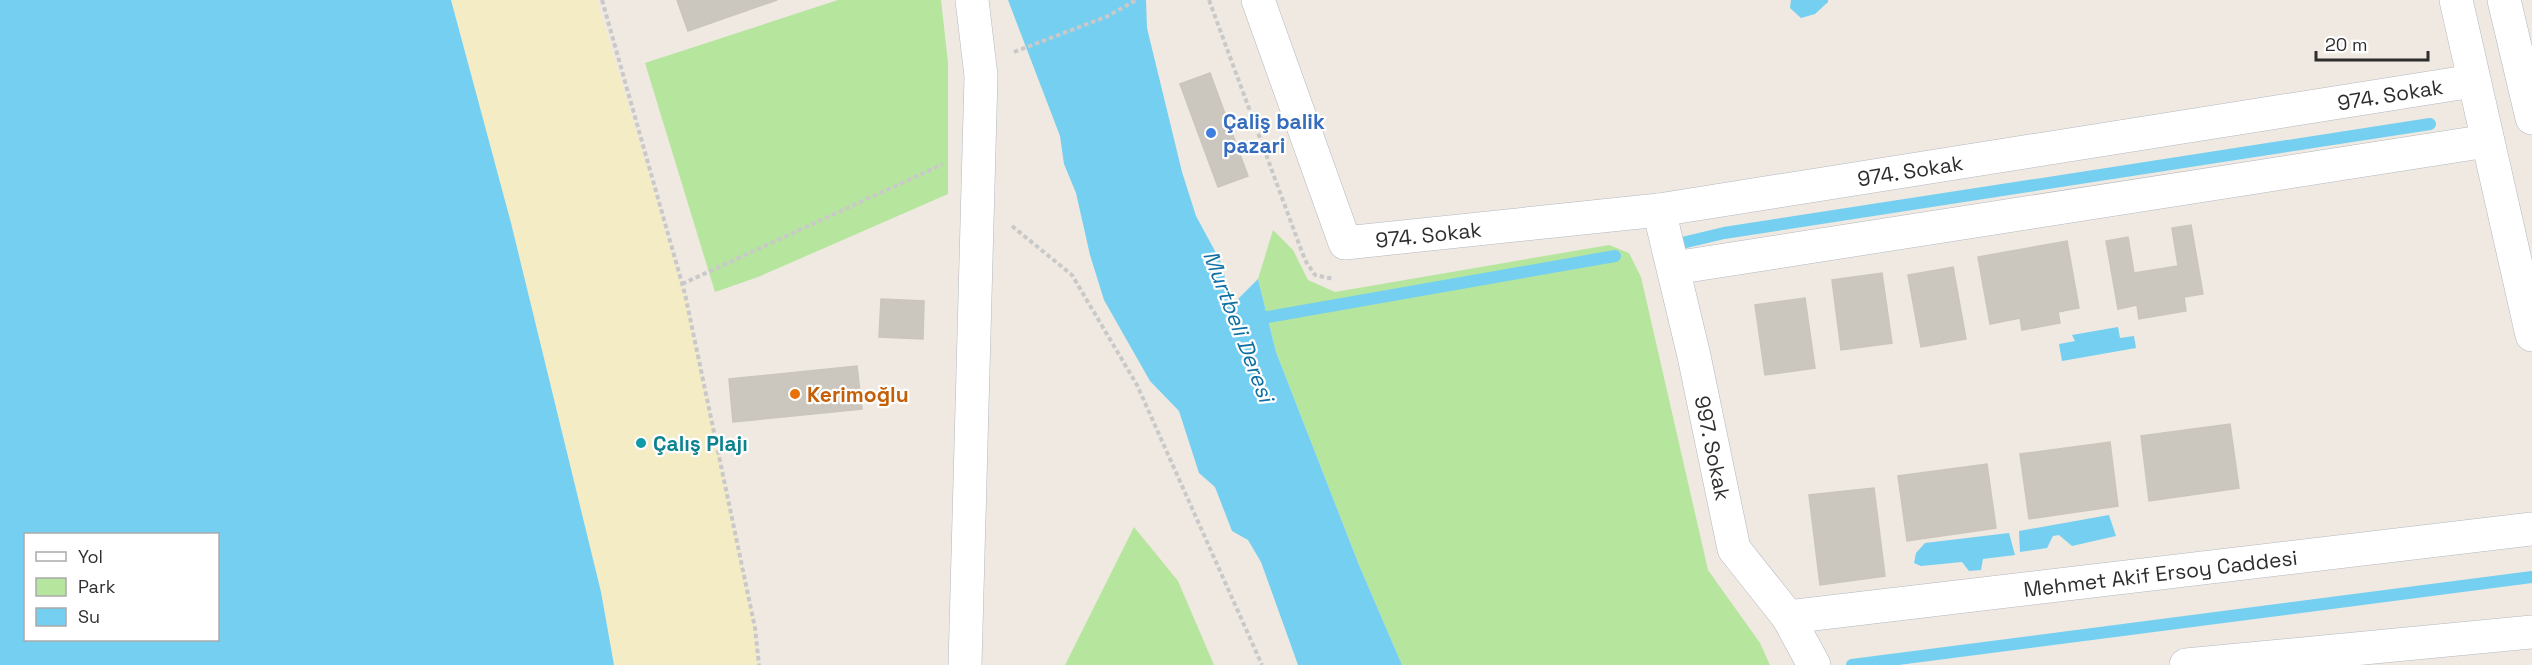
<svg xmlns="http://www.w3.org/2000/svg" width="2532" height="665" viewBox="0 0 2532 665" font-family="'Space Grotesk',sans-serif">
<rect width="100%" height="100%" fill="#efe9e1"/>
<g fill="#b6e59e">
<path d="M838 0H941L948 63V194L758 277 715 292 645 63Z"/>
<path d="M1273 230 1293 250 1308 280 1335 292 1609 245 1629 253 1641 277 1708 570 1760 643 1770 665H1402L1359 565 1276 352 1258 279Z"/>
<path d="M1134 527 1178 581 1214 665H1065Z"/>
</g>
<path fill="#f3ecc5" d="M451 0H597L685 294 755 628 758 665H614L601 592 511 223Z"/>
<g fill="#75cff0" fill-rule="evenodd">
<path d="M0 0H451L511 223 601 592 614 665H0ZM26 534H218V640H26Z"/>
<path d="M1008 0H1146L1147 28 1182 172 1196 216 1222 264 1231 306 1258 279 1276 352 1359 565 1402 665H1298L1261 562 1248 540 1232 531 1215 487 1199 473 1179 411 1150 381 1104 300 1090 255 1076 193 1064 164 1060 136Z"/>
<path d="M1791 0H1828V2L1815 14 1801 18 1790 8Z"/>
<path d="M2118 327 2120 338 2134 336 2136 348 2062 361 2059 344 2075 341 2072 335Z"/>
<path d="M2109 515 2116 536 2072 546 2059 535 2053 536 2047 548 2020 552 2019 531Z"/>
<path d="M2009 533 2015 555 1983 559 1981 570 1969 571 1962 562 1921 566 1914 563 1916 553 1925 543Z"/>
</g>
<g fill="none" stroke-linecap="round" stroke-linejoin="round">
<g stroke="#75cff0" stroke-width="12">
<path d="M1682 243 1724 233 2430 124"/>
<path d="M1268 317 1615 256"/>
<path d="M1852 665 2532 577"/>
</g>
</g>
<g fill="#cbc7bf" stroke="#cbc5ba" stroke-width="1.5">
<path d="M677 0H777L688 31Z"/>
<path d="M1210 73 1248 176 1218 187 1180 84Z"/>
<path d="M2191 225 2203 294 2184 297 2186 311 2139 319 2137 305 2118 309 2106 241 2128 237 2134 273 2178 266 2172 228Z"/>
<path d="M2067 241 2079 308 2058 312 2060 323 2022 330 2020 318 1990 324 1978 257Z"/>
<path d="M1953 267 1966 339 1921 347 1908 275Z"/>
<path d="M1882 273 1892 343 1841 350 1832 280Z"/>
<path d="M1805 298 1815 368 1765 375 1755 305Z"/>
<path d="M881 299 924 301 923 339 879 337Z"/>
<path d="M857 366 862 409 733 422 729 379Z"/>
<path d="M2230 424 2239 488 2149 501 2141 436Z"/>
<path d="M2110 442 2118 506 2029 519 2020 454Z"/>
<path d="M1987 464 1996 528 1907 541 1898 476Z"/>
<path d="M1874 488 1885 576 1820 585 1809 495Z"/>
</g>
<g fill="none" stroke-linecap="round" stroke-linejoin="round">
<g stroke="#b4b7c1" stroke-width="34">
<g id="street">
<path id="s1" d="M1258 0 1345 243 1659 210 2473 81"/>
<path id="s2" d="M1659 210 1694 356 1734 549 1788 617 1814 665"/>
<path d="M1674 268 2487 141"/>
<path id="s3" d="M1788 617 2532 529"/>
<path d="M965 665 981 76 972 0"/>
<path d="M2186 665 2532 632"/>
</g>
</g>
<g stroke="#b4b7c1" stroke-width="34">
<g id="secondary">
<path d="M2456 0 2532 335"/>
<path d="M2504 0 2532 118"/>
</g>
</g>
<g stroke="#c9c9c9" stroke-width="4" stroke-dasharray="4.5 3" stroke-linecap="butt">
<path d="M602 0 685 294 755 628 759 665"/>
<path d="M1209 0 1305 260 1315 275 1334 279"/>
<path d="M1014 52 1108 16 1136 0"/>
<path d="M1012 226 1072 275 1137 385 1262 665"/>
<path d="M682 284 943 164"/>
</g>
<use href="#street" stroke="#fff" stroke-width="33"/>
<use href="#secondary" stroke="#fff" stroke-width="33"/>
</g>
<circle fill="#3f7fe0" stroke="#fff" stroke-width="2" cx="1211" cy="133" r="6"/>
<circle fill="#e8710a" stroke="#fff" stroke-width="2" cx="795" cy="394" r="6"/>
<circle fill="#0f9aa8" stroke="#fff" stroke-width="2" cx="641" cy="443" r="6"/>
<g text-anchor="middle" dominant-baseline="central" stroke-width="4.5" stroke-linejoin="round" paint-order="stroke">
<g font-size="21" fill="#2e2e2e" stroke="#fff">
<text stroke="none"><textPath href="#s1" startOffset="1314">974. Sokak</textPath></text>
<text stroke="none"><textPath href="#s1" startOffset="828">974. Sokak</textPath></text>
<text stroke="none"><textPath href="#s1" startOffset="342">974. Sokak</textPath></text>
<text stroke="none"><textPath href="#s2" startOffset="244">997. Sokak</textPath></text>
<text stroke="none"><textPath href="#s3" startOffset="375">Mehmet Akif Ersoy Caddesi</textPath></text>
</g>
<g font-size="21" font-weight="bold" fill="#366cbe" stroke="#fff" text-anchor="start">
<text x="1223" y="121">Çaliş balik<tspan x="1223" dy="24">pazari</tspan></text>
</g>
<g font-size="21" font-weight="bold" fill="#c56008" stroke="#fff" text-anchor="start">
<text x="807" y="394">Kerimoğlu</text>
</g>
<g font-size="21" font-weight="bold" fill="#0d838f" stroke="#fff" text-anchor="start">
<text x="653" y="443">Çalış Plajı</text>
</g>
<g font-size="22" font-style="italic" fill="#0d6fa3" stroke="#fff">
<text transform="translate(1239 326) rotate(69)">Murtbeli Deresi</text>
</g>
</g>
<rect x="24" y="533" width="195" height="108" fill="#ffffff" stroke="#ababab" stroke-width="1.5"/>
<rect x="36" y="552" width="30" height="9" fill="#ffffff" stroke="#ababab" stroke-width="1.5"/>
<text x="78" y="563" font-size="18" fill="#2e2e2e">Yol</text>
<rect x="36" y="578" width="30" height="18" fill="#b6e59e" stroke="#ababab" stroke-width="1.5"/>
<text x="78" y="593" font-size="18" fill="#2e2e2e">Park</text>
<rect x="36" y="608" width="30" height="18" fill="#75cff0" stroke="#ababab" stroke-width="1.5"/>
<text x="78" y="623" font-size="18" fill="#2e2e2e">Su</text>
<path d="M2316 51v9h112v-9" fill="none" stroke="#2e2e2e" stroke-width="3"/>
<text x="2325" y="51" font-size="18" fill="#2e2e2e" stroke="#ffffff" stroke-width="4.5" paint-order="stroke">20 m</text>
</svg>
